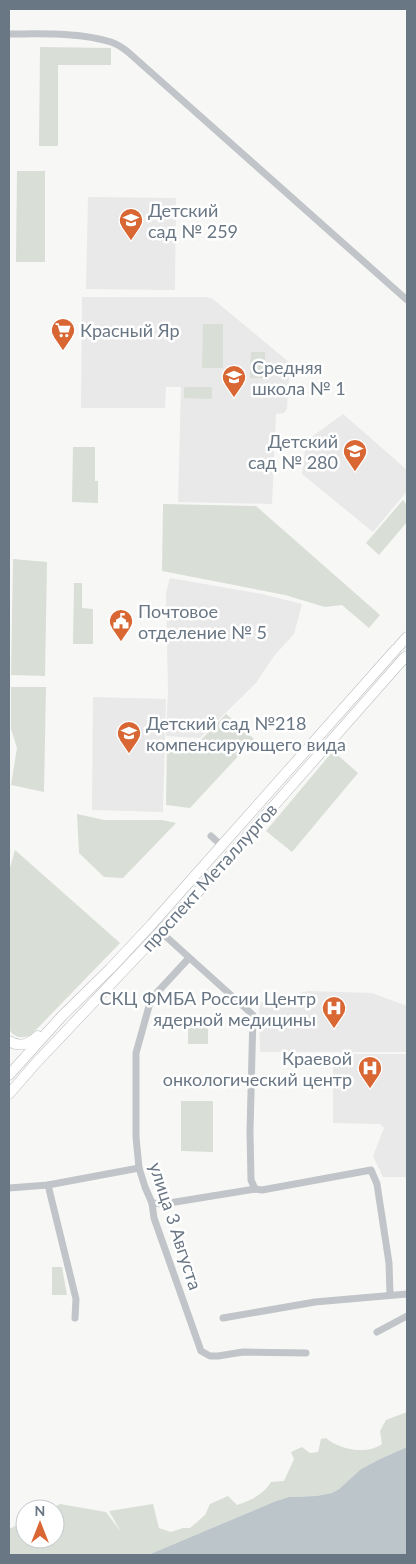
<svg xmlns="http://www.w3.org/2000/svg" width="416" height="1564" viewBox="0 0 416 1564" font-family="Lato,sans-serif">
<rect width="100%" height="100%" fill="#f7f8f5"/>
<g fill="#e8e9e8">
<path d="M88 197 176 198 175 290 86 289Z"/>
<path d="M82 297H207L213 299 290 363 287 409 284 413 276 414 272 504 178 502 181 387H166L165 408H81Z"/>
<path d="M343 414 407 470V491L373 532 302 474 306 441Z"/>
<path d="M170 578 262 594 302 604 294 634 274 656 256 683 200 738 166 736 168 690 166 593Z"/>
<path d="M93 697 166 699 163 812 92 810Z"/>
<path d="M308 991 372 993 407 1006V1052H260L259 1003Z"/>
<path d="M333 1054H407V1180L405 1177H383L373 1156 384 1128 380 1124 333 1123Z"/>
</g>
<g fill="#d9ded6">
<path d="M40 47 111 48V65H58V146H39Z"/>
<path d="M17 171H45V262H16Z"/>
<path d="M203 324H223V368H202Z"/>
<path d="M251 352H265V378H250Z"/>
<path d="M186 387H211L212 388V398L210 399 184 398V388Z"/>
<path d="M73 447H95V481H98V503L72 502Z"/>
<path d="M403 500 407 505V522L379 555 366 543Z"/>
<path d="M163 504 256 506 380 615 369 628 342 605 325 607 285 595 162 571Z"/>
<path d="M13 559 47 562 45 676 11 675Z"/>
<path d="M74 583H82V608L93 609V644H73Z"/>
<path d="M11 687H46L44 792 11 785 17 748 11 729Z"/>
<path d="M226 714 254 739 190 808 166 805 167 744H197Z"/>
<path d="M333 751 358 773 292 852 266 831Z"/>
<path d="M77 814 104 820H162L176 823 123 878 104 877 79 853Z"/>
<path d="M15 850 120 943 31 1035C22 1039 14 1038 9 1029L10 868Z"/>
<path d="M195 1022H201L208 1029V1044H188V1027Z"/>
<path d="M181 1101H213V1152L181 1151Z"/>
<path d="M52 1267H62L67 1295H52Z"/>
<path d="M407 1412V1447L380 1459 361 1469 339 1489 332 1493 316 1496 289 1497 276 1501 148 1555H9V1529L25 1521V1539H55V1509H50L60 1504 106 1512 121 1532 109 1511 153 1504 159 1528 171 1532 183 1528H190L205 1515 210 1504 228 1496 237 1505C251 1500 263 1495 271 1482L284 1481 294 1459 291 1452 302 1447 310 1453 318 1452 321 1439 326 1438C340 1450 367 1455 382 1444L380 1431 386 1420Z"/>
</g>
<path fill="#bcc5ca" d="M407 1447V1555H148L276 1501 289 1497 316 1496 332 1493 339 1489 361 1469 380 1459Z"/>
<g fill="none" stroke-linecap="round" stroke-linejoin="round">
<g stroke="#b7babe" stroke-width="11">
<g id="primary">
<path d="M399 646 407 637"/>
<path d="M9 1041C20 1048 29 1044 38 1036"/>
<path d="M9 1075 62 1016 110 969 152 924 396 649"/>
<path d="M9 1094 36 1063 196 894 405 657"/>
</g>
</g>
<g stroke="#c1c4c8" stroke-width="7">
<path d="M9 34C42 34 79 32 111 42 117 44 123 48 128 52L407 300"/>
<path d="M211 836 222 846"/>
<path d="M152 924 253 1015 250 1132 251 1180 255 1189"/>
<path d="M189 958 151 999 136 1053V1137L139 1168 145 1187 152 1203 154 1218 201 1351 210 1356H218L243 1352 306 1353"/>
<path d="M48 1185 76 1299 75 1318"/>
<path d="M9 1188 48 1185 139 1168"/>
<path d="M152 1203 163 1204 255 1189 262 1190 371 1170 377 1184 389 1263 390 1294"/>
<path d="M223 1318 315 1302 407 1294"/>
<path d="M377 1332 407 1316"/>
</g>
<use href="#primary" stroke="#fff" stroke-width="10"/>
</g>
<defs>
<g id="school-pin" transform="scale(1.25)"><path d="M0 17L-7.5 6A9.5 9.5 0 1 1 7.5 6Z" fill="#d86734" stroke="#fff"/><path d="M0-5L7-2L0 1L-7-2ZM-4 1L0 2.5L4 1V4Q0 6-4 4Z" fill="#fff"/></g>
<g id="supermarket-pin" transform="scale(1.25)"><path d="M0 17L-7.5 6A9.5 9.5 0 1 1 7.5 6Z" fill="#d86734" stroke="#fff"/><path d="M-6-5.5h2.5l.6 2H6L4.5 2H-2.5L-4.4-4H-6ZM-1.5 3.2a1.3 1.3 0 1 0 .1 0ZM3 3.2a1.3 1.3 0 1 0 .1 0Z" fill="#fff"/></g>
<g id="civic-pin" transform="scale(1.25)"><path d="M0 17L-7.5 6A9.5 9.5 0 1 1 7.5 6Z" fill="#d86734" stroke="#fff"/><path d="M-.6-6.5H3V-4.5H.6V-3L4-1V1h2V6H-6V1h2V-1L-.6-3ZM-1.2 2.5V6h2.4V2.5Z" fill="#fff"/></g>
<g id="hospital-pin" transform="scale(1.25)"><path d="M0 17L-7.5 6A9.5 9.5 0 1 1 7.5 6Z" fill="#d86734" stroke="#fff"/><path d="M-5-5h3v3.5h4V-5h3V5h-3V1.5h-4V5h-3Z" fill="#fff"/></g>
</defs>
<g fill-rule="evenodd">
<use href="#school-pin" x="131" y="220"/>
<use href="#supermarket-pin" x="63" y="330"/>
<use href="#school-pin" x="234" y="377"/>
<use href="#school-pin" x="355" y="451"/>
<use href="#civic-pin" x="121" y="621"/>
<use href="#school-pin" x="129" y="733"/>
<use href="#hospital-pin" x="334" y="1008"/>
<use href="#hospital-pin" x="370" y="1068"/>
</g>
<g text-anchor="middle" dominant-baseline="central" stroke-width="5" stroke-linejoin="round" paint-order="stroke">
<g font-size="18" fill="#697684" stroke="#fff" text-anchor="start">
<text x="148" y="210">Детский<tspan x="148" dy="21">сад № 259</tspan></text>
<text x="80" y="330">Красный Яр</text>
<text x="252" y="367">Средняя<tspan x="252" dy="21">школа № 1</tspan></text>
<text x="338" y="441" text-anchor="end">Детский<tspan x="338" dy="21">сад № 280</tspan></text>
<text x="138" y="611">Почтовое<tspan x="138" dy="21">отделение № 5</tspan></text>
<text x="146" y="723">Детский сад №218<tspan x="146" dy="21">компенсирующего вида</tspan></text>
<text x="316" y="998" text-anchor="end">СКЦ ФМБА России Центр<tspan x="316" dy="21">ядерной медицины</tspan></text>
<text x="352" y="1058" text-anchor="end">Краевой<tspan x="352" dy="21">онкологический центр</tspan></text>
</g>
<g font-size="18" fill="#697684" stroke="#fff">
<text transform="translate(209 877) rotate(-48)">проспект Металлургов</text>
<text transform="translate(176 1226) rotate(72)">улица 3 Августа</text>
</g>
</g>
<rect width="416" height="1564" fill="none" stroke="#697684" stroke-width="20"/>
<g transform="translate(40 1524)"><circle r="24" fill="#ffffff" stroke="#c3c8ce"/>
<path d="M0-4L9 19L0 12L-9 19Z" fill="#d86734"/>
<text y="-8" font-size="14" font-weight="bold" text-anchor="middle" fill="#697684">N</text>
</g>
</svg>
